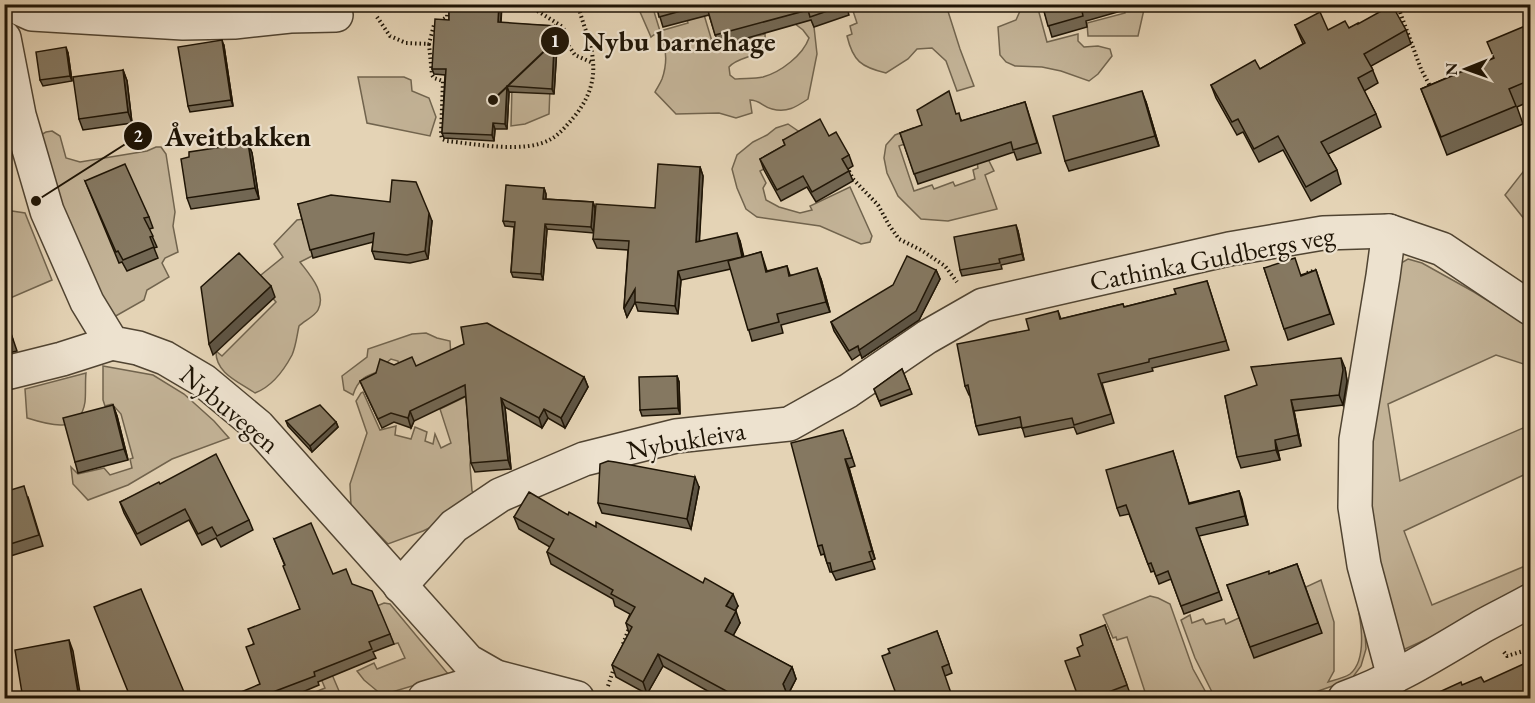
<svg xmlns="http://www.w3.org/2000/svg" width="1535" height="703" viewBox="0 0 1535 703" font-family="'EB Garamond',serif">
<rect width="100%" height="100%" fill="#e4d3b5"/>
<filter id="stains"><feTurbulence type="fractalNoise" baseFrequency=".00333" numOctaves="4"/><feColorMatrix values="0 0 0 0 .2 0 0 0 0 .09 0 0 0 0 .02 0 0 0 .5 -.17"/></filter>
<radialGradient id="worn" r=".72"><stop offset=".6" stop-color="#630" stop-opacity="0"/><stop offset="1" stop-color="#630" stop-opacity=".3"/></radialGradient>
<g fill="#c3b397" stroke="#71644e" stroke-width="1.5">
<path d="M637 5H652L660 31 688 23 685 13 702 8 714 48 765 34C767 61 741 53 729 67L730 75 735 79C744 78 754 79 763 77 781 72 803 55 809 38L803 30 794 23 806 5 814 27 817 54 808 99C796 107 787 113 772 109 763 107 760 100 750 100L752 113 736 118 719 113 676 114 655 92C657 88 660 84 662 79 668 62 667 47 659 31L651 37Z"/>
<path d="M862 5H946L960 49 974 86 957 91 946 61 932 48 917 49 908 59 886 73C861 67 853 61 847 36L852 34 850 26 857 23 852 8Z"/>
<path d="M1018 5H1037L1047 42 1078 34V41L1084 47 1098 46 1110 49 1112 56 1098 74 1089 81 1061 71 1042 67 1015 66 1006 62 1000 55 998 27 1016 20 1020 11Z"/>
<path d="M1123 5H1145L1138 36H1088L1087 23 1125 13Z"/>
<path d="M358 77H404L411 80 412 91 429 98 436 117 430 136 367 123Z"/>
<path d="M512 87 550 88 549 114 525 124 511 126Z"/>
<path d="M970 123 994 171 985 175 997 209 948 221 921 219 898 196 887 173 884 158 886 145 895 135 913 128 926 129 929 135 899 146 914 191 932 185 934 189 953 182 955 186 975 179 973 170 978 168Z"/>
<path d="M788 124 801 133 785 158 760 171 766 183 763 188 766 200 779 207 800 213 812 210 810 206 850 187 872 236 870 242 861 244 820 226 757 217 746 209 737 188 732 169 737 155 753 142 767 135 776 128Z"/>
<path d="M52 131 60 136 66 158 80 162 147 151 156 147H161L166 154 175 212 173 226 178 252 165 258 162 263 169 277 147 290 144 300 114 317 96 296 37 137 46 132Z"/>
<path d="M1530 163V224L1529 225 1505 195Z"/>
<path d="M12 211 25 213 52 280 8 299 4 286V214Z"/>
<path d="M303 219 314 255 300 262C309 274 327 293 318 310 315 316 304 321 299 326 297 335 296 346 292 355 284 370 271 387 255 393 239 382 215 373 216 351L222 356 276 302 256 279 283 257 274 244 297 220Z"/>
<path d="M1408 259 1422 263 1474 292 1530 327V366L1496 355 1388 404 1400 481 1530 425V472L1404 531 1432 605 1530 564V583L1453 627 1403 650 1369 569 1366 458 1396 266Z"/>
<path d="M426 333 437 338 450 341 451 358 401 374 398 361 391 359 385 364 386 369C369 375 359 376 353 395L344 390 342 376 367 357 368 349 412 334Z"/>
<path d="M103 366 153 375 184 394 214 421 229 438 172 459 128 485 88 500 73 484 71 467 78 474 104 468 110 475 132 468 130 459 133 458 121 414 112 404 105 406 103 400Z"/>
<path d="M86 373C85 382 86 393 85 402 80 435 49 425 27 418L25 389Z"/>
<path d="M363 392 380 430 396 426 395 435 411 439 415 427 427 432 425 441 433 444 435 434 441 448 451 443 440 409 469 395 473 427 470 465 472 491 481 499 448 519 423 531 388 544 351 506 350 484 367 433 356 401 361 393Z"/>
<path d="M1321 580 1334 622V671L1328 682C1335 680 1344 678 1350 674 1371 657 1358 606 1353 583L1364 614 1366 649 1361 666 1353 677 1338 684 1299 698H1215L1195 658 1181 620 1190 615 1192 623 1203 619 1206 624 1224 619 1226 624Z"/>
<path d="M1150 596 1158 598 1170 604 1193 669 1209 698H1147L1127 637 1117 640 1116 637 1113 638 1103 615Z"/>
<path d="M384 603 390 604 449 675 382 695 364 680 357 671 374 663 377 669 405 658 398 643 394 644 377 606Z"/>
<path d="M316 637 342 698H301L325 688 319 674Z"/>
</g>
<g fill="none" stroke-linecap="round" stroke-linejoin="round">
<g stroke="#504432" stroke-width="36">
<g id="minor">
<path d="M10 4 32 14 183 23 234 22 290 16 336 15"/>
<path d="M4 38 19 115 47 211 87 302 112 343 138 348 165 358 204 381 258 426 468 661 496 677 577 698"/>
<path d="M1389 231 1383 276 1356 440 1355 507 1364 565 1394 677"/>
<path d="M4 372H10L62 359 112 343"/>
<path d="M400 586 454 526 500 495 584 459 676 436 789 424 848 391 927 337 983 305 1229 249 1323 233 1389 231 1442 249 1530 308"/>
<path d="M425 698 496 677"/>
<path d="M1345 698C1393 681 1437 653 1481 627 1497 618 1514 610 1530 601"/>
</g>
</g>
<g stroke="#1f1506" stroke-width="4" stroke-dasharray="1.5 3" stroke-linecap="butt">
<path d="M532 4 536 10 563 27 569 46 575 55 593 63"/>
<path d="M1397 4 1421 69 1430 86"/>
<path d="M377 17 390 36 406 43 429 44 434 25 447 17 448 4"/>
<path d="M429 44 432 75 434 78 443 81 441 134 442 139 447 141C476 144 526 154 551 139 560 134 567 125 574 117 587 101 595 83 593 62 592 42 582 24 578 4"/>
<path d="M849 171 853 179 878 205 889 225 899 239 921 250 945 266 957 282"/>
<path d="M1307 273 1316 270"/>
<path d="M623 644 630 626"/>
<path d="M1504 652 1507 656 1530 649"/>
<path d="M608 686 615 665"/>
</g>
<use href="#minor" stroke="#ede2cf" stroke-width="33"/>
</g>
<g fill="#726753" stroke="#1f1506" stroke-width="1.5">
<path d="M449 4H502L501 23 555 26 558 31 554 94 509 92 507 129H495L494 141 444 138 442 133 445 75 434 74 432 69 449 20Z"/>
<path d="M656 4H857L847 8 849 15 814 27 811 20 719 46 709 15 663 27Z"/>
<path d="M1042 4H1126L1128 9 1086 21 1087 27 1052 37Z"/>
<path d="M1358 24 1406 30 1411 44 1371 66 1378 83 1364 91 1376 114 1381 127 1328 154 1337 170 1341 184 1311 201 1283 150 1259 162 1243 132 1237 135 1216 98 1211 85 1260 69 1303 44 1295 25 1328 30 1349 28Z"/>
<path d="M1530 24V101L1517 107 1523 124 1447 155 1421 89 1493 58Z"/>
<path d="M224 46 233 106 190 112 188 106Z"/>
<path d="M68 53 72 81 43 86 40 80Z"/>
<path d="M123 70 127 81 132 123 83 130 79 119Z"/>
<path d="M1025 102 1041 153 1017 160 1014 152 918 184 900 133 957 114 962 121Z"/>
<path d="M1146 102 1159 146 1069 171 1065 161Z"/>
<path d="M829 136 849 155 853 166 848 169 853 181 816 202 807 187 781 201 764 170 760 159 785 145 783 140Z"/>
<path d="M248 143 252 153 259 199 191 209 187 198Z"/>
<path d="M700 167 703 176 699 241H740L744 257 761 252 767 271 787 266 790 275 821 279 830 312 781 325 783 333 752 341 731 269 681 280 678 314 638 311 635 302 627 317 624 308 628 250 597 248 593 239 655 208Z"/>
<path d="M85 181 149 217 153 228 149 229 157 247 154 248 158 258 127 271 122 262 119 263Z"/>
<path d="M544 188 546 194V199L593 202 595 208 594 233 547 229 543 280 513 277 511 272 514 227 505 226 503 221Z"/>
<path d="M298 204 432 221 428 259 410 263 375 259 372 251 373 242 313 258Z"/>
<path d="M1018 231 1024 260 1001 265 1002 269 962 276 960 270Z"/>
<path d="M1264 268 1301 275 1316 270 1334 324 1288 340Z"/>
<path d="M936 270 940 279 919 320 862 358 861 354 852 360 834 331 831 322Z"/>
<path d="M1207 281 1229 350 1152 368 1153 371 1102 383 1114 423 1077 434 1074 427 1025 437 1022 427 979 435 976 426 970 395H969L965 386 1029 330 1058 311 1061 319 1123 304 1124 307 1176 294Z"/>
<path d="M4 313 17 351 4 354Z"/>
<path d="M394 365 584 377 588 387 565 428 548 418 542 428 505 407 511 469 475 472 471 463 466 396 414 421 411 428 394 422 382 428 360 381Z"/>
<path d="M1345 368 1347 381 1343 405 1294 411 1301 446 1278 451 1280 460 1241 468 1237 457 1225 396Z"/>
<path d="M902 369 912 394 881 406 874 389Z"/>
<path d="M677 376 679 382 680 414 642 416 640 410Z"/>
<path d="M113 405 117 416 128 460 78 473 75 462Z"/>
<path d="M286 421 336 422 338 427 312 452 288 426Z"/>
<path d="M846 439 855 466 849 468 875 559 872 560 875 569 836 580 832 572H830L824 554 821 555 818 546Z"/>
<path d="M1173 451 1189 503 1239 491 1248 525 1199 536 1222 600 1184 614 1171 579 1159 584 1154 571 1151 572 1129 514 1120 516 1117 508Z"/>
<path d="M160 484 249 520 253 530 221 547 216 538 202 545 189 520 141 545 124 513 120 502Z"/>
<path d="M699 487 691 529 602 513 598 503Z"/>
<path d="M4 492 28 497 43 546 4 558Z"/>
<path d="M568 515 738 606 735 611 740 623 733 636 792 667 796 679 788 695 789 699H722L663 666 647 694 616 677 612 665 629 633 626 623 630 614 615 606 613 599 551 564 547 552 550 547 519 529 514 517Z"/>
<path d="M274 539 333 574 352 584 390 634 394 644 373 652 376 658 318 682 319 685 286 699H236L260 684 253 644 300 609 285 566Z"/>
<path d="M1297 564 1322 633 1254 658 1227 585 1269 574Z"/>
<path d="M1105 625 1131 696 1123 699H1079L1083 645Z"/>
<path d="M937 631 952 673 945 676 889 653Z"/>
<path d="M184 692 187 699H130Z"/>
</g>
<g fill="#5d5444" stroke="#1f1506" stroke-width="1.5">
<path d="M499 4H502L500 28 498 22Z"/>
<path d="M555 26 558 31 554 94 552 89Z"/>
<path d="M222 40 224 46 233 106 231 100Z"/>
<path d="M66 47 68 53 72 81 70 76Z"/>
<path d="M123 70 127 81 132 123 128 112Z"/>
<path d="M507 86 509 92 507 129 505 124Z"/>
<path d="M1142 91 1146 102 1159 146 1155 136Z"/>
<path d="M493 123 495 129 494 141 492 135Z"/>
<path d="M248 143 252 153 259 199 255 188Z"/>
<path d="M700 167 703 176 699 250 696 242Z"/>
<path d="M544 188 546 194 545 204 543 199Z"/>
<path d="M593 202 595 208 594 233 591 227Z"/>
<path d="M429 213 432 221 428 259 425 251Z"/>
<path d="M545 224 547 229 543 280 541 274Z"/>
<path d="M1016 225 1018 231 1024 260 1022 254Z"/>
<path d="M737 233 740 241 745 266 742 257Z"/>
<path d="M817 268 821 279 830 312 826 302Z"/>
<path d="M936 270 940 279 919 320 862 358 859 350Z"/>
<path d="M678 271 681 280 678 314 675 306Z"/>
<path d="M271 286 275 297 213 355 209 344Z"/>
<path d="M635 289 638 297 627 317 624 308Z"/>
<path d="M1341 358 1345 368 1347 381 1343 405 1339 395Z"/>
<path d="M677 376 679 382 680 414 678 408Z"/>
<path d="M584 377 588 387 565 428 561 418Z"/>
<path d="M501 398 505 407 511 469 508 460Z"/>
<path d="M1291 400 1294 411 1301 446 1298 435Z"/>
<path d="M113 405 117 416 128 460 124 449Z"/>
<path d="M544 409 548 418 542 428 539 418Z"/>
<path d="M410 411 414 421 411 428 408 418Z"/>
<path d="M336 422 338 427 312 452 310 446Z"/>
<path d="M1275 440 1278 451 1280 460 1276 450Z"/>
<path d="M845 459 849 468 875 559 872 551Z"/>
<path d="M695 477 699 487 691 529 687 519Z"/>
<path d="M1239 491 1242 499 1248 525 1245 516Z"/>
<path d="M733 594 738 606 731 618 726 606Z"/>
<path d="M736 611 740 623 729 643 725 631Z"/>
<path d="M69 640 73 651 81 699 79 698Z"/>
<path d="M658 654 663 666 647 694 643 682Z"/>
<path d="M792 667 796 679 787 696 783 684Z"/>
</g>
<g fill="#857861" stroke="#1f1506" stroke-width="1.5">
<path d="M449 4H499L498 22 555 26 552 89 507 86 505 124 493 123 492 135 442 133 446 69H432L435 19 449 20Z"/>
<path d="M656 4H706L659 17Z"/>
<path d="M706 4H845V5L810 17 808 10 715 35Z"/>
<path d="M1042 4H1103L1082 11 1083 16 1048 26Z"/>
<path d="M1392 5 1406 30 1364 54 1373 70 1358 78 1376 114 1321 142 1337 170 1306 187 1278 136 1254 149 1238 119 1232 122 1211 85 1255 60 1260 69 1305 43 1295 25 1320 12 1328 30 1345 21 1349 28 1358 23V24Z"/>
<path d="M1530 24V80L1509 89 1516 106 1441 137 1421 89 1494 58 1487 42Z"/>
<path d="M222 40 231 100 188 106 178 47Z"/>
<path d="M66 47 70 76 40 80 36 52Z"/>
<path d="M123 70 128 112 79 119 73 77Z"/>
<path d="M949 91 956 114 959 113 961 121 1025 102 1037 143 1013 150 1011 142 914 174 900 133 922 125 917 110Z"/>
<path d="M1142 91 1155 136 1065 161 1053 116Z"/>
<path d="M820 119 829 136 836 132 849 155 842 159 849 171 812 192 803 176 777 190 760 159 785 145 783 140Z"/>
<path d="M248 143 255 188 187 198 181 159 189 157V152Z"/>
<path d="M125 164 149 217 144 218 153 236 150 237 154 247 123 260 118 251 116 252 85 181Z"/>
<path d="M658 164 700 167 696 242 737 233 742 257 678 271 675 306 635 302V289L624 308 629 241 593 239 596 204 655 208Z"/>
<path d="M392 180 416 182 429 213 425 251 407 255 372 251 374 233 310 250 298 204 331 195 390 202Z"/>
<path d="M506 185 544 188 543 199 593 202 591 227 545 224 541 274 511 272 515 222 503 221Z"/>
<path d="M1016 225 1022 254 999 259 1000 263 960 270 954 237Z"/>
<path d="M761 252 766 272 787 266 789 276 817 268 826 302 777 314 779 322 748 330 728 261Z"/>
<path d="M239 253 271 286 209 344 201 287Z"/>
<path d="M907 256 936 270 916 311 859 350 858 346 849 351 831 322 893 285Z"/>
<path d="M1295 258 1301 276 1316 270 1330 314 1284 329 1264 268Z"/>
<path d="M1207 281 1226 341 1149 359V362L1098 374 1111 414 1074 425 1072 418 1022 428 1020 417 976 426 968 385 965 386 957 344 1029 330 1026 319 1058 311 1060 319 1123 304 1124 307 1176 294 1174 289Z"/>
<path d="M4 314 13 340 4 342Z"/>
<path d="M487 323 584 377 561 418 544 409 539 418 501 398 508 460 471 463 465 385 410 411 408 418 391 413 378 419 360 381 376 373 380 359 394 365 412 357 416 366 464 344 461 327Z"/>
<path d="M1341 358 1343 370 1339 395 1291 400 1298 435 1275 440 1276 450 1237 457 1225 396 1257 385 1251 367Z"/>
<path d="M902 369 910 389 879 401 874 389Z"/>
<path d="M677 376 678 408 640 410 639 377Z"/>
<path d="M113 405 124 449 75 462 63 418Z"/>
<path d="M320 405 336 422 310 446 286 421Z"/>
<path d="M843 430 852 458 845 459 872 551 869 552 872 561 832 572 830 563H827L822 545 818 546 791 443Z"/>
<path d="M1173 451 1189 504 1239 491 1245 516 1196 528 1219 592 1181 606 1168 571 1156 576 1151 563 1148 564 1126 505 1117 508 1106 470Z"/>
<path d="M216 454 249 520 217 536 212 527 198 534 185 509 137 534 120 502 159 482 160 484Z"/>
<path d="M608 461 615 462 695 477 687 519 598 503 600 464Z"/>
<path d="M24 486 39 535 4 546V492Z"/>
<path d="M529 492 568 515 569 512 596 527V522L703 583 705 578 733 594 726 606 736 611 725 631 792 667 783 684 789 699H741L658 654 643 682 612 665 632 627 626 623 635 607 611 594 613 590 547 552 554 539 514 517Z"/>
<path d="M311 523 333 574 346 569 352 584 372 591 390 634 369 642 372 649 314 672 315 676 273 692 276 699H236L234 695 260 684 246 647 254 644 248 629 300 609 283 566 285 565 274 539Z"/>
<path d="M1297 564 1318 623 1250 647 1227 585 1269 571V574Z"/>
<path d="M141 589 184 692 169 699H131L94 607Z"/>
<path d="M1105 625 1127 685 1090 699H1079L1065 661 1080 656 1077 648 1083 645 1080 635Z"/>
<path d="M937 631 949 664 942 667 953 699H898L882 656 890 653 888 649Z"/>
<path d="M69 640 79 698 23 699 15 650Z"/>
<path d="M1530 661V699H1424L1461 682 1462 685 1481 677 1484 682Z"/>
</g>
<g text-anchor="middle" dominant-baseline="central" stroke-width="4.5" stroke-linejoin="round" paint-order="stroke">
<g font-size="27" fill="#1f1506" stroke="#ede2cf">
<text transform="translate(1212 258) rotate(-11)">Cathinka Guldbergs veg</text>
<text transform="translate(230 409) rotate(40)">Nybuvegen</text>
<text transform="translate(686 440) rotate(-10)">Nybukleiva</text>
</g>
</g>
<path fill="none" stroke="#1f1506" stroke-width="2" d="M493 100L555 41M36 201L138 136"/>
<g fill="#1f1506" stroke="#ede2cf" stroke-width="2">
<circle cx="493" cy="100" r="6"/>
<circle cx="36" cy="201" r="6"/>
<circle cx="555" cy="41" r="15"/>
<circle cx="138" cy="136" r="15"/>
</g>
<g font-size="18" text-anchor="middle" font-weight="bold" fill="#fff">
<text x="555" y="47">1</text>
<text x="138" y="142">2</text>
</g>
<g font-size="28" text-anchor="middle" font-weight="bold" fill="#1f1506" stroke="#ede2cf" stroke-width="4.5" stroke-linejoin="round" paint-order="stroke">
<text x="679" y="51">Nybu barnehage</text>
<text x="238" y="146">Åveitbakken</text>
</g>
<rect width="1535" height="703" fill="none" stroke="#e4d3b5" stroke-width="24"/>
<rect x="6" y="6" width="1523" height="691" fill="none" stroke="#1f1506" stroke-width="3"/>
<rect x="12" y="12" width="1511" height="679" fill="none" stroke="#1f1506" stroke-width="1.5"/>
<g transform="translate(1466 69) rotate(269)" stroke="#ede2cf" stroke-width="4.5" paint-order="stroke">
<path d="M0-4.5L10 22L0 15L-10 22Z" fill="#1f1506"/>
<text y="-9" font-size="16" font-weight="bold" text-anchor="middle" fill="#1f1506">N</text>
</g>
<rect width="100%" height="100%" filter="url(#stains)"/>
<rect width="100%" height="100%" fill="url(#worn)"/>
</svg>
